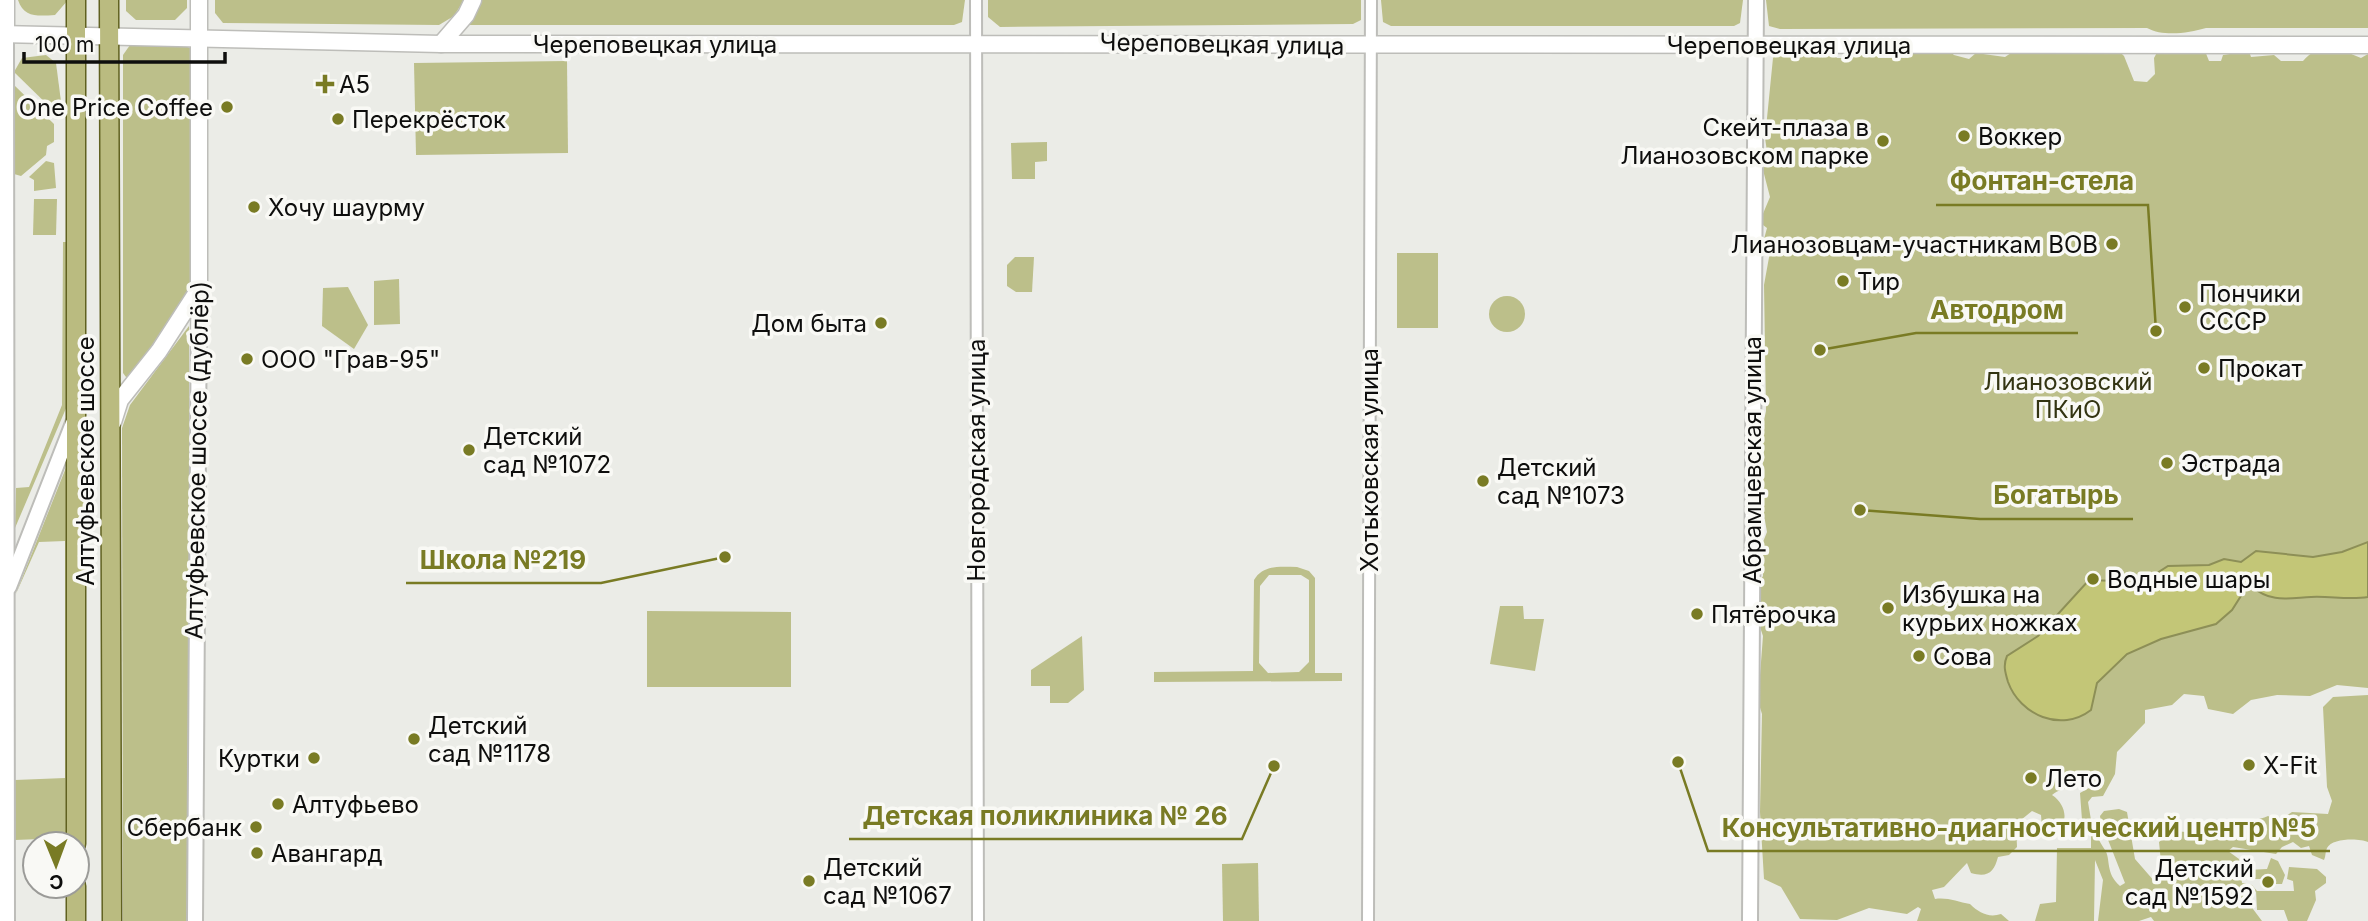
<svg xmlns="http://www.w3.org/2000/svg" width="2368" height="921" viewBox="0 0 2368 921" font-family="Inter,sans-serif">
<rect width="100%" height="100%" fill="#ebece7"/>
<g fill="#bcbf8a" fill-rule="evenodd">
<path d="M18 0H68L55 15C38 16 24 18 18 0Z"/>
<path d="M126 0H187V8L175 20H136L126 11Z"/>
<path d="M215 0H464L454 16 439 25 223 23 215 13Z"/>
<path d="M481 0H965L962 22 954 25H466Z"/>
<path d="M988 0H1361V20L1353 24 1000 27 988 17Z"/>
<path d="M1381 0H1743L1740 23 1734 26H1391L1383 22Z"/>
<path d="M1766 0H2368V28H2206C2188 33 2164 37 2147 28L1780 29 1769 26Z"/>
<path d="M180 44 190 48 192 54 191 287 131 377H126L123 373V55L130 45Z"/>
<path d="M2161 45 2205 51 2209 61H2221L2223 55 2249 51 2251 57 2274 55 2281 61H2303C2321 40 2340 49 2361 58L2368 54V688L2337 685 2310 696 2277 695 2251 700 2233 714 2208 709 2204 696 2184 694 2172 705 2145 710V723L2117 752 2115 774 2103 796 2092 797 2088 802 2091 820H2082L2080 793 2089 788V782C2075 789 2065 785 2052 795 2069 806 2070 831 2047 832L2042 828 2041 815 2032 811 2016 824 2017 847 2009 855 1998 857C1994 872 1988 878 1971 873L1967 863 1944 887 1932 890 1935 899C1947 897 1958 902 1970 904 1979 913 1989 918 2001 914L2009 921H1917L1921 909 1918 907 1907 914 1869 908 1837 920 1800 919 1781 887 1764 879 1760 812 1762 714 1758 701 1763 636 1759 624 1763 608 1758 598 1759 582 1763 576V542L1767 532 1760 492 1764 451 1760 440 1766 411 1764 285 1770 252 1764 239 1767 228 1763 225 1762 216 1770 197 1763 170 1768 158 1765 138 1773 58 1780 49H1829L1837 58H1846L1861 48 1876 50 1878 58H1908L1917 49 1946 48 1954 55 1969 59 1976 53 2005 57 2011 53H2032L2037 49 2114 46 2124 56 2134 81 2147 82 2155 74 2154 58Z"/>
<path d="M46 55 56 63 63 117 59 116 14 72 22 58Z"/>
<path d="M567 61 568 153 416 155 414 63Z"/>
<path d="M14 85 54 124V142L47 146 46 155 21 176 14 174Z"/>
<path d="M1047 142V161L1035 162V179H1012L1011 143Z"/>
<path d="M46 161 54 163 56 188 34 191V180L29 177Z"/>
<path d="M34 199H57L56 235H33Z"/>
<path d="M63 242H67V406L15 528 16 488 29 487 62 405Z"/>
<rect x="1397" y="253" width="41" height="75"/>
<path d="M1015 257H1034L1032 292H1016L1007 286V265Z"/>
<path d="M399 279 400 324 374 325V281Z"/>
<path d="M348 287 368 325 354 349 322 326 323 288Z"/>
<circle cx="1507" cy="314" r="18"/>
<path d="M189 326 190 921H123L122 428 130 405Z"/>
<path d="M67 465V844H41L40 839 15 840V780L65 778V541L39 542 15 596Z"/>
<path d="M1297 567 1309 571 1315 578V673H1342V681L1154 682V672L1253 671 1254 580C1263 564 1281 567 1297 567ZM1269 575H1301L1309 580V662L1299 672 1268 673 1259 663 1260 586Z"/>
<path d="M1500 606H1523L1524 619H1544L1535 671 1490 664Z"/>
<path d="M647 611 791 612V687H647Z"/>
<path d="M1082 636 1084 690 1068 703H1050V686H1031V670Z"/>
<path d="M2368 695V842C2359 838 2332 838 2327 848 2325 852 2326 856 2324 860L2312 855 2309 846 2301 848 2293 842 2282 847 2276 854 2233 847 2228 851 2239 859 2242 883 2252 885 2257 891H2294L2293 881 2287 879 2289 867 2317 869 2326 877V883L2315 891 2316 900 2307 921H2288L2284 910H2257L2256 891 2251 898 2253 909 2262 921H2154L2151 917 2139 921H2098L2103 880 2095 860 2094 921H2035L2040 904 2056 902 2057 848H2091V834L2097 835C2099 841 2102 845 2105 850 2111 859 2105 873 2120 886L2125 883 2101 822 2100 816 2104 811 2119 809 2127 812 2135 859 2155 882 2171 867 2161 862 2159 842 2173 831 2212 834C2226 822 2249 824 2268 816L2282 823 2283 818 2292 812 2328 814 2332 801 2327 787 2323 707 2333 697Z"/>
<path d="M2271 858 2278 861 2285 875 2282 884H2276L2273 879H2254L2242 874 2247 870 2267 869Z"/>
<path d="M1258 863 1259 921H1223L1222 864Z"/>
</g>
<path fill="#c3c677" stroke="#8d8f57" stroke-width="2" d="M2368 542V597C2349 600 2330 596 2311 597 2289 598 2270 603 2253 587L2246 588 2232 610 2216 624 2161 639 2127 654 2097 683 2091 710C2061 733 2020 715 2008 682 2005 672 2003 665 2007 656L2038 636 2089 580 2143 582 2168 566 2209 565 2224 559 2241 562 2256 551 2313 557 2342 552Z"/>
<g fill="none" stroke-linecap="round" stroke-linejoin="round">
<g stroke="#bdbdb9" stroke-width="14">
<g id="minor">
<path d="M976 0 978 921"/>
<path d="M1368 921 1371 0"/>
</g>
</g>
<g stroke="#bdbdb9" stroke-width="18">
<g id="tertiary">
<path d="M6 33 7 921"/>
<path d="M9 587 73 423"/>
<path d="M195 921 199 289"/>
<path d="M1750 921 1756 0"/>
</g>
</g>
<g stroke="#bdbdb9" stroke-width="19">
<g id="secondary">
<path d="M6 0V33"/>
<path d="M0 34 441 44 2368 45"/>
<path d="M441 44 466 15 473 0"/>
<path d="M113 422 120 400 159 351 199 289V0"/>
</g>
</g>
<g stroke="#606120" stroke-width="21">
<g id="primary">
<path d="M109 0 112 921"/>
<path d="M76 844V0"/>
<path d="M76 921V886"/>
</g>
</g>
<use href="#minor" stroke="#fff" stroke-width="10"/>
<use href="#tertiary" stroke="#fff" stroke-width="14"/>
<use href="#secondary" stroke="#fff" stroke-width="16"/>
<use href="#primary" stroke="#babb80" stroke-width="18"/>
</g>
<g fill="#797b24" stroke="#f9f9f5" stroke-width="2.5">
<path d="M321.5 73.5h7v7h7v7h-7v7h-7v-7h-7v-7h7z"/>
<circle cx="227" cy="107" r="7"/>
<circle cx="338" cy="119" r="7"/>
<circle cx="1964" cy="136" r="7"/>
<circle cx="1883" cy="141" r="7"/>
<circle cx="254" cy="207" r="7"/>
<circle cx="2112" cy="244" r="7"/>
<circle cx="1843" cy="281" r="7"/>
<circle cx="2185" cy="307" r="7"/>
<circle cx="881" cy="323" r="7"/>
<circle cx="247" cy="359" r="7"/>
<circle cx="2204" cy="368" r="7"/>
<circle cx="469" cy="450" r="7"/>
<circle cx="2167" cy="463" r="7"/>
<circle cx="1483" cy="481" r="7"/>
<circle cx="2093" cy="579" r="7"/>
<circle cx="1888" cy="608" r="7"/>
<circle cx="1697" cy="614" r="7"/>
<circle cx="1919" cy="656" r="7"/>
<circle cx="414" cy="739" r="7"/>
<circle cx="314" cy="758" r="7"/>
<circle cx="2249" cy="765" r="7"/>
<circle cx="2031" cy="778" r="7"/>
<circle cx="278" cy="804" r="7"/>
<circle cx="256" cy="827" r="7"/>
<circle cx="257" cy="853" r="7"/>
<circle cx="809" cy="881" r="7"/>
<circle cx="2268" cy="882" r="7"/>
</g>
<g text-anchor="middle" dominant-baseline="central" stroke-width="7" stroke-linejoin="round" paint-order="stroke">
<g font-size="24" fill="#0e0e0d" stroke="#f9f9f5">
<text x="655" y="44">Череповецкая улица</text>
<text transform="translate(1222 44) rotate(1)">Череповецкая улица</text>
<text x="1789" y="45">Череповецкая улица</text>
<text transform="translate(197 460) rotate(-89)">Алтуфьевское шоссе (дублёр)</text>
<text transform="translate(976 460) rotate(-90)">Новгородская улица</text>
<text transform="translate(1369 460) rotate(-90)">Хотьковская улица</text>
<text transform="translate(1752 460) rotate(-90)">Абрамцевская улица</text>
<text transform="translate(85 461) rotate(-90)">Алтуфьевское шоссе</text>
</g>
<g font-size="24" fill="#0e0e0d" stroke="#f9f9f5" text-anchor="start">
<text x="339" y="84">А5</text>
<text x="213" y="107" text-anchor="end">One Price Coffee</text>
<text x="352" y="119">Перекрёсток</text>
<text x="1869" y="127" text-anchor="end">Скейт-плаза в<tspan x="1869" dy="28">Лианозовском парке</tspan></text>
<text x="1978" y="136">Воккер</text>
<text x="268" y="207">Хочу шаурму</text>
<text x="2098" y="244" text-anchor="end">Лианозовцам-участникам ВОВ</text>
<text x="1857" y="281">Тир</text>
<text x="2199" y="293">Пончики<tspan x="2199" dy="28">СССР</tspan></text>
<text x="867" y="323" text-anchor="end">Дом быта</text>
<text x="261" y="359">ООО "Грав-95"</text>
<text x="2218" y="368">Прокат</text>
<text x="483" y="436">Детский<tspan x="483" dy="28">сад №1072</tspan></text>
<text x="2181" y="463">Эстрада</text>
<text x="1497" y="467">Детский<tspan x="1497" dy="28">сад №1073</tspan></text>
<text x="2107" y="579">Водные шары</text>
<text x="1902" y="594">Избушка на<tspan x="1902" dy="28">курьих ножках</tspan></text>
<text x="1711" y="614">Пятёрочка</text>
<text x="1933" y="656">Сова</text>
<text x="428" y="725">Детский<tspan x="428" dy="28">сад №1178</tspan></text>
<text x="300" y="758" text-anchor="end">Куртки</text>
<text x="2263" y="765">X-Fit</text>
<text x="2045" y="778">Лето</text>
<text x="292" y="804">Алтуфьево</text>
<text x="242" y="827" text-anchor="end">Сбербанк</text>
<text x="271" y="853">Авангард</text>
<text x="823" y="867">Детский<tspan x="823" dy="28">сад №1067</tspan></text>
<text x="2254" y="868" text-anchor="end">Детский<tspan x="2254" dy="28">сад №1592</tspan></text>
</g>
<g font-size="24" fill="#333412" stroke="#f9f9f5">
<text x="2068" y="381">Лианозовский<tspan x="2068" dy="28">ПКиО</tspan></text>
</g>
</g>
<path fill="none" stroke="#797b24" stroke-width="2.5" d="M2156 331L2148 205H1936M1820 350L1916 333H2078M1860 510L1980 519H2133M725 557L601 583H406M1274 766L1242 839H849M1678 762L1708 851H2330"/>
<g fill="#797b24" stroke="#f9f9f5" stroke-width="2.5">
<circle cx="2156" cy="331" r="7"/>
<circle cx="1820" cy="350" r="7"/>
<circle cx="1860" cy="510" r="7"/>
<circle cx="725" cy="557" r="7"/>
<circle cx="1274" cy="766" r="7"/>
<circle cx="1678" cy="762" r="7"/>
</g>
<g font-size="26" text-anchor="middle" font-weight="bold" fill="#797b24" stroke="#f9f9f5" stroke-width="7" stroke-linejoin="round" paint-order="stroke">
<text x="2042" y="190">Фонтан-стела</text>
<text x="1997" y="319">Автодром</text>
<text x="2056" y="504">Богатырь</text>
<text x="503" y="569">Школа №219</text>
<text x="1045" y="825">Детская поликлиника № 26</text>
<text x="2019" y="837">Консультативно-диагностический центр №5</text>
</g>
<g transform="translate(56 865) rotate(179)"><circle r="33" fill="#f9f9f5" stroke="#9b9b98" stroke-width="2"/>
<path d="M0-5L12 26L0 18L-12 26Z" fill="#797b24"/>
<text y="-10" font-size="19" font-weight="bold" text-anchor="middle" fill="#0e0e0d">С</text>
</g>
<path d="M24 52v10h201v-10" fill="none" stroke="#0e0e0d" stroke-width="3.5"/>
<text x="35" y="52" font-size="21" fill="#0e0e0d" stroke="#f9f9f5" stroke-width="5" paint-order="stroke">100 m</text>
</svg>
